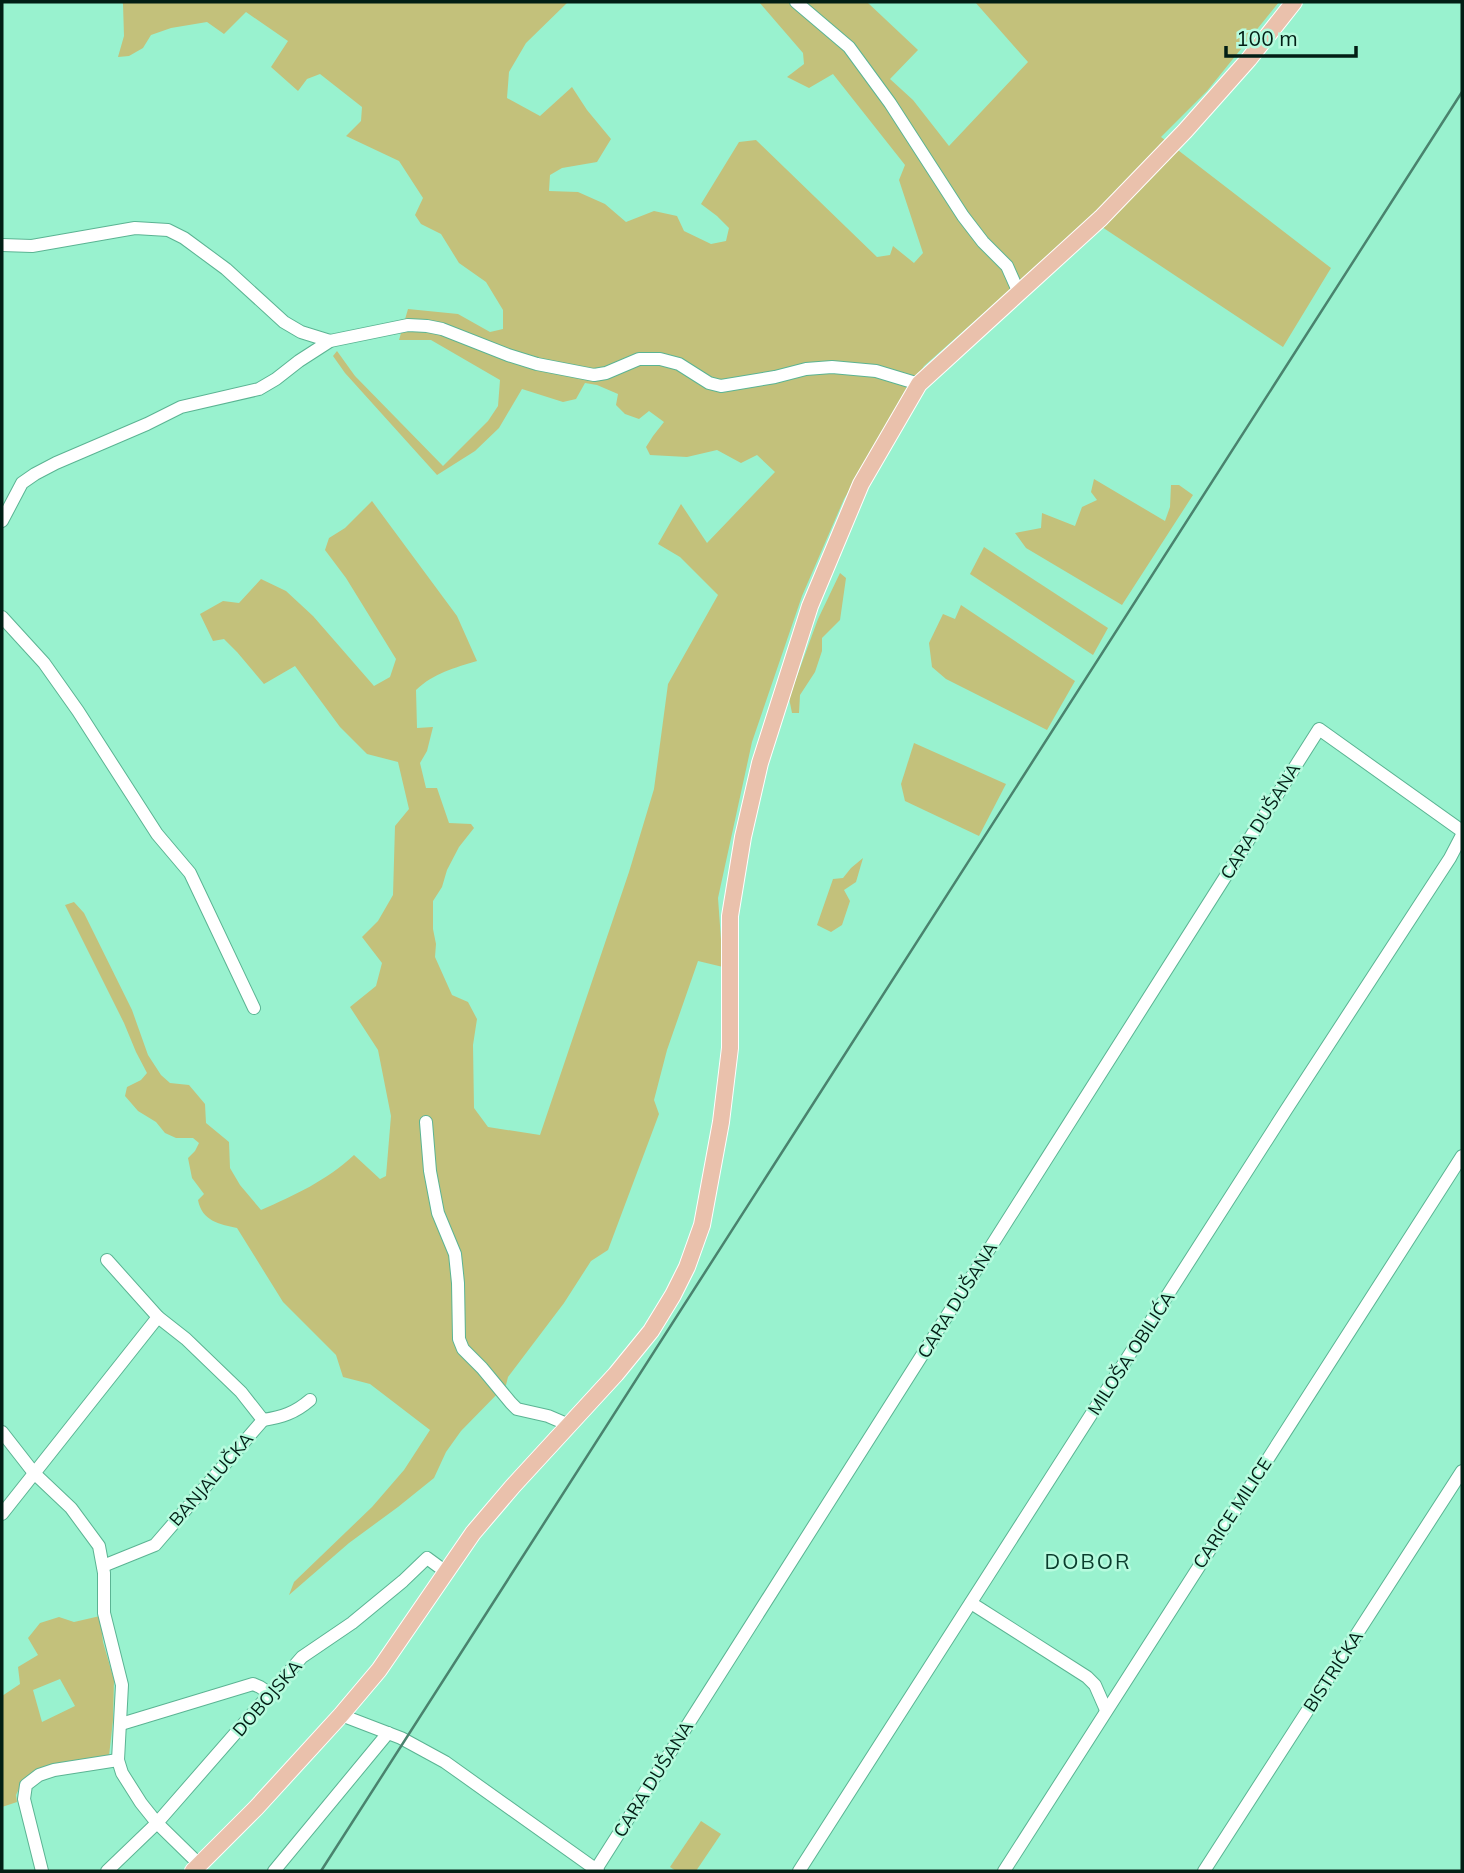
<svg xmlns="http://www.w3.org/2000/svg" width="1464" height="1873" viewBox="0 0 1464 1873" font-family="Mulish,sans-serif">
<rect width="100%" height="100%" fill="#99f2cf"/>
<g fill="#c3c17b" fill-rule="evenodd">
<path d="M122 2H568L526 43 509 72 507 98 540 116 572 87 587 110 611 139 597 162 562 168 550 175 549 191 578 192 605 204 626 222 654 211 677 216 684 231 711 244 726 241 729 228 717 216 701 204 739 142 756 140 877 257 890 255 893 246 914 263 923 253 899 180 905 165 833 74 809 88 787 77 804 64 803 53 759 2H867L918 50 890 79 913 100 949 146 1028 62 975 2H1279L1207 91 1161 137 1331 268 1283 347 1105 229 1091 218 924 366 844 499 802 596 752 742 718 898 723 967 698 961 667 1050 654 1100 659 1114 608 1250 591 1261 564 1303 508 1377 506 1385 461 1431 446 1452 434 1478 398 1507 349 1543 289 1595 294 1582 372 1507 404 1470 430 1430 370 1384 343 1377 336 1355 283 1302 237 1228C219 1224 202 1221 198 1200L204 1194 192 1178 188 1158 195 1151 199 1143 193 1138H176L165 1133 156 1122 138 1111 125 1096 127 1087 141 1080 147 1073 136 1052 124 1023 65 905 74 902 84 913 132 1010 148 1055 161 1075 170 1083 189 1085 205 1104 206 1123 229 1142 230 1168 240 1185 261 1210C295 1195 326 1181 354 1155L380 1179 386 1176 391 1116 378 1050 350 1007 376 986 382 963 362 937 378 921 393 895 395 826 409 809 398 762 367 754 340 727 295 666 264 684 237 652 224 639 213 641 200 614 223 601 239 603 261 579 286 591 313 616 374 686 390 677 396 659 346 578 325 550 329 538 345 528 372 501 457 616 477 661C454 668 434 673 416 690L417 728 433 727 427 751 420 763 426 788H437L449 823 471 824 474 828 459 847 447 870 442 887 433 901V929L436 944 435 957 452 995 468 1002 477 1019 473 1045 474 1108 488 1127 540 1135 629 872 654 789 668 684 718 595 680 557 658 544 681 504 707 543 775 472 757 455 741 463 717 450 687 457 650 455 646 447 653 436 664 422 649 411 639 419 625 414 616 405 618 394 597 385 585 383 576 399 563 402 522 389 499 428 475 451 437 475 345 373 333 356 337 351 355 376 443 466 488 421 498 406 500 380 431 340H399L408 309 458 314 490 332 503 329V310L486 282 459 263 441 234 421 224 415 215 423 198 399 161 346 136 361 121 362 107 320 74 307 79 298 91 271 67 288 41 246 12 224 34 207 22 171 28 151 35 143 48 129 56 118 57 124 36 123 4Z"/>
<path d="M1094 479 1165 521 1170 507 1171 485H1179L1193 495 1122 605 1026 548 1015 533 1041 528 1042 513 1075 526 1082 507 1097 500 1091 492Z"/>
<path d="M984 547 1108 628 1093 655 970 574Z"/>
<path d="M840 573 846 578 840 620 822 638V651L815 672 800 695 799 713H792L789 698 818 619Z"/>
<path d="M961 605 1075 681 1047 730 946 679 932 667 929 643 943 614 955 619Z"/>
<path d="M914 743 1006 784 979 836 905 801 901 784Z"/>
<path d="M863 858 856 882 844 890 850 901 842 925 831 932 817 925 833 879 843 878 851 868Z"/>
<path d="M100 1616 103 1642 114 1680 113 1720 109 1756 23 1780 16 1795 17 1802 2 1807V1696L20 1684 18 1667 38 1655 28 1638 40 1623 59 1617 74 1622ZM60 1679 75 1706 42 1722 33 1690Z"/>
<path d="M701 1821 721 1834 696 1871H676L670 1867Z"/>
</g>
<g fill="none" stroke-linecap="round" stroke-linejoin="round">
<g stroke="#5bb493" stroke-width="14">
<g id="minor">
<path d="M796 2 849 47 890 103 963 216 983 242 1007 266 1019 293"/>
<path d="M2 245 32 246 135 228 168 230 184 238 226 269 284 322 301 332 330 341"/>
<path d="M2 521 22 483 35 474 56 463 147 424 181 407 259 389 276 379 299 361 330 341 408 325 427 326 442 329 508 355 537 364 594 375 606 373 639 359H660L679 364 709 383 721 386 775 377 806 369 832 367 876 371 919 384"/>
<path d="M2 617 44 663 78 711 157 834 190 873 254 1008"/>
<path d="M426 1122 430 1171 438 1213 455 1254 458 1283 459 1339 463 1349 482 1368 511 1403 517 1409 548 1416 569 1425"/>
<path d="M263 1420C282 1417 295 1413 310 1400"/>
<path d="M2 1432 34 1473 71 1508 99 1546 104 1573V1613L122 1685 118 1760 122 1773 141 1803 157 1823 200 1865"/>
<path d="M2 1514 158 1317"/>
<path d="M103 1566 155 1545 263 1420 241 1392 186 1339 158 1317 107 1260"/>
<path d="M971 1603 1087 1677 1095 1685 1106 1710"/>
<path d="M341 1715 401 1738 445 1762 598 1871"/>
<path d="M121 1724 253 1684 260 1687 270 1694"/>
<path d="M42 1871 24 1799 26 1785 39 1775 54 1770 118 1760"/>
<path d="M107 1871 157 1823 302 1657 352 1623 403 1581 427 1558 446 1572"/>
<path d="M274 1871 388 1733"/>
<path d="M595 1871 1319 729 1462 831"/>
<path d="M799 1871 1286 1110 1450 858 1462 835"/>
<path d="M1004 1871 1462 1156"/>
<path d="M1204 1871 1462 1471"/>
</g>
</g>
<g stroke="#fff" stroke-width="18">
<path id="major" d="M193 1871 256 1808 341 1715 379 1670 473 1533 513 1486 616 1374 651 1331 673 1295 687 1267 702 1225 721 1122 730 1048V916L743 837 760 763 810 606 861 484 919 384 1101 218 1185 131 1249 59 1294 2"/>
</g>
<use href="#minor" stroke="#fff" stroke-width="12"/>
<use href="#major" stroke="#eac1ac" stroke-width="16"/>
<path stroke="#4a836e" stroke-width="2.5" d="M321 1871 1462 92"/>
</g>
<g text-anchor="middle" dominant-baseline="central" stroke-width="5" stroke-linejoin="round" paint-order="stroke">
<g font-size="18" fill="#021e15" stroke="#b6fbde">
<text transform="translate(1260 821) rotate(-58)">CARA DUŠANA</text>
<text transform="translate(957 1300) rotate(-58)">CARA DUŠANA</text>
<text transform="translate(1131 1353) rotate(-57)">MILOŠA OBILIĆA</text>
<text transform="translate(211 1479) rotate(-49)">BANJALUČKA</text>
<text transform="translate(1232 1513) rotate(-57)">CARICE MILICE</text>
<text transform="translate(1333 1671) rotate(-57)">BISTRIČKA</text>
<text transform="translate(267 1698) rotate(-49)">DOBOJSKA</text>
<text transform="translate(653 1779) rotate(-58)">CARA DUŠANA</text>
</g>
<g font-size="21" letter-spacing="2" fill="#083c2c" stroke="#b6fbde">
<text x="1088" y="1561">DOBOR</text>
</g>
</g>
<rect width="1464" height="1873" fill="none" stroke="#021e15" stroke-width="7"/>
<path d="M1226 46v10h130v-10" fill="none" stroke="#021e15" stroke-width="3.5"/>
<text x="1236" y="46" font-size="21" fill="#021e15" stroke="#b6fbde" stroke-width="5" paint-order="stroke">100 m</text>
</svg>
